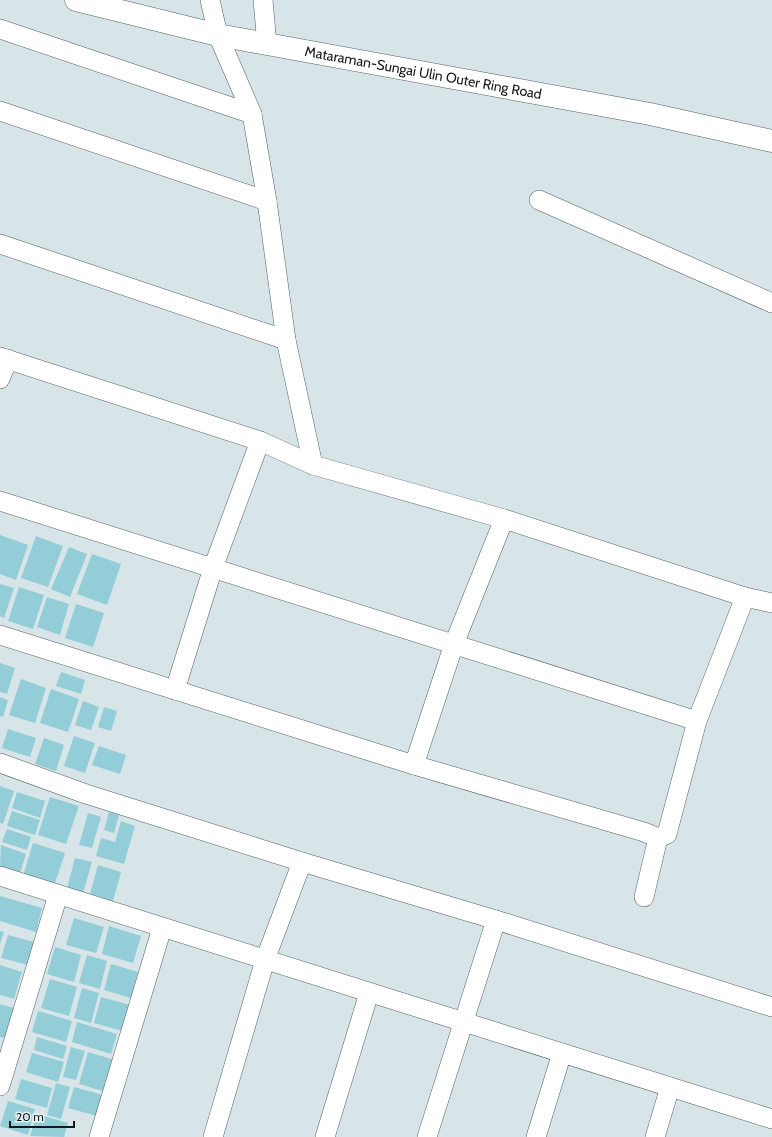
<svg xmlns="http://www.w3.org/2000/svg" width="772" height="1137" viewBox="0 0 772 1137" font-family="Cabin,sans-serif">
<rect width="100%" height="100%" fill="#d8e5e8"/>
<g fill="#92cdd8">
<path d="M0 535 28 545 16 580 0 574Z"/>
<path d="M36 536 63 546 48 587 21 578Z"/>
<path d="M69 547 87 554 70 597 51 589Z"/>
<path d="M92 554 121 564 107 605 77 594Z"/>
<path d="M0 584 14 588 4 618 0 616Z"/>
<path d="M19 587 44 595 33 629 8 621Z"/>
<path d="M47 597 69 604 60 635 37 627Z"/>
<path d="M76 604 104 613 93 647 65 638Z"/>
<path d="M0 663 15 668 7 694 0 692Z"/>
<path d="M61 672 85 680 81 694 56 686Z"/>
<path d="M21 679 46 688 35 723 9 715Z"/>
<path d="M51 689 79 699 68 732 40 723Z"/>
<path d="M0 697 8 700 3 717 0 716Z"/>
<path d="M83 701 99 707 91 730 75 725Z"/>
<path d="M104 707 117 711 111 731 98 727Z"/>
<path d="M8 729 36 738 30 757 2 748Z"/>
<path d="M74 736 95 743 85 773 64 766Z"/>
<path d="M44 738 64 745 56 771 35 764Z"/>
<path d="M99 746 126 755 120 774 92 765Z"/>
<path d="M0 786 14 791 3 824 0 823Z"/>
<path d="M17 792 45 801 40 818 12 808Z"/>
<path d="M50 797 79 806 66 844 38 835Z"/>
<path d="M12 811 40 820 35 835 7 826Z"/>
<path d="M109 812 119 815 114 833 104 830Z"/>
<path d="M88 813 101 817 92 848 79 845Z"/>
<path d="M121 821 135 826 124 864 96 856 101 838 115 842Z"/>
<path d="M7 829 31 837 27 850 2 842Z"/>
<path d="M33 843 65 853 54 886 23 876Z"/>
<path d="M1 845 26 854 20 873 0 867Z"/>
<path d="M75 858 92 862 83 893 67 888Z"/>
<path d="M98 865 121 872 113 901 90 894Z"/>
<path d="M0 896 42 908 36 932 0 921Z"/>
<path d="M74 918 104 927 96 953 66 945Z"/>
<path d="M109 926 141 936 133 963 102 954Z"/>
<path d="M0 931 4 932 0 944Z"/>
<path d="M8 935 34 942 28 965 1 958Z"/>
<path d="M55 947 81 955 74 982 47 974Z"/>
<path d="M87 955 107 961 100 989 79 983Z"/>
<path d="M111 964 138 972 131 998 104 990Z"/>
<path d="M0 965 22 972 14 999 0 995Z"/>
<path d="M50 979 77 987 69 1016 41 1008Z"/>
<path d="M82 988 99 993 91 1023 74 1018Z"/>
<path d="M101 997 130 1005 122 1031 94 1023Z"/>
<path d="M0 1004 14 1008 5 1038 0 1037Z"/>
<path d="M38 1011 72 1021 66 1042 32 1032Z"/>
<path d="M77 1022 117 1034 111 1054 72 1042Z"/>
<path d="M37 1037 67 1046 63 1059 34 1050Z"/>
<path d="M71 1047 85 1051 76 1080 63 1077Z"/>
<path d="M88 1052 115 1060 106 1092 79 1084Z"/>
<path d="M32 1053 64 1062 58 1082 26 1072Z"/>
<path d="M21 1079 52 1088 47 1108 15 1099Z"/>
<path d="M56 1083 70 1087 61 1119 47 1115Z"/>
<path d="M74 1087 103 1095 97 1116 68 1108Z"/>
<path d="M8 1101 35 1109 28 1135 0 1126Z"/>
<path d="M37 1114 68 1123 64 1137 30 1136Z"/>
</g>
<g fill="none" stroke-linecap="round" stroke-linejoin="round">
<g stroke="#545f61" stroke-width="20">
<g id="minor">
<path d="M210 0 218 35 252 114 267 201 286 340 313 465"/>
<path d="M263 0 267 45"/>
<path d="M0 29 252 114"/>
<path d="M0 111 267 201"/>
<path d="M539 200 772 303"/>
<path d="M0 244 286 340"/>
<path d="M0 357 260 441 313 465 504 519 745 597 772 603"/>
<path d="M0 379 8 359"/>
<path d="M0 501 697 721"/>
<path d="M0 635 414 765 644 832 658 838 667 834 697 721 745 597"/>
<path d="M175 690 213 568 260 441"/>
<path d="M0 763 86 794 302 862 496 920 772 1007"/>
<path d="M414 765 454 644 504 519"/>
<path d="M0 876 772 1119"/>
<path d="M644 897 658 838"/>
<path d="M0 1086 58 895"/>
<path d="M99 1137 162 928"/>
<path d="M213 1137 265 960 302 862"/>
<path d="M325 1137 369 993"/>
<path d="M427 1137 496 920"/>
<path d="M536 1137 562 1053"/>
<path d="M655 1137 670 1087"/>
</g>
</g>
<g stroke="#545f61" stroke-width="23">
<g id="primary">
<path id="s1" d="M76 0 218 35 650 114 772 141"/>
</g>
</g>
<use href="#minor" stroke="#fff" stroke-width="19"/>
<use href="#primary" stroke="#fff" stroke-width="22"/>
</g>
<g text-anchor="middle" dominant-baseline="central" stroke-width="3.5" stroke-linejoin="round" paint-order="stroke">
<g font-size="14" fill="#131819" stroke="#e6f2f5">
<text stroke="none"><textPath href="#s1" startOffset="355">Mataraman-Sungai Ulin Outer Ring Road</textPath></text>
</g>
</g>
<path d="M10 1121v6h64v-6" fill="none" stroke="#131819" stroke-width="2"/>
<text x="16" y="1121" font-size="12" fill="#131819" stroke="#e6f2f5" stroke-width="3" paint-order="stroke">20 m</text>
</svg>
